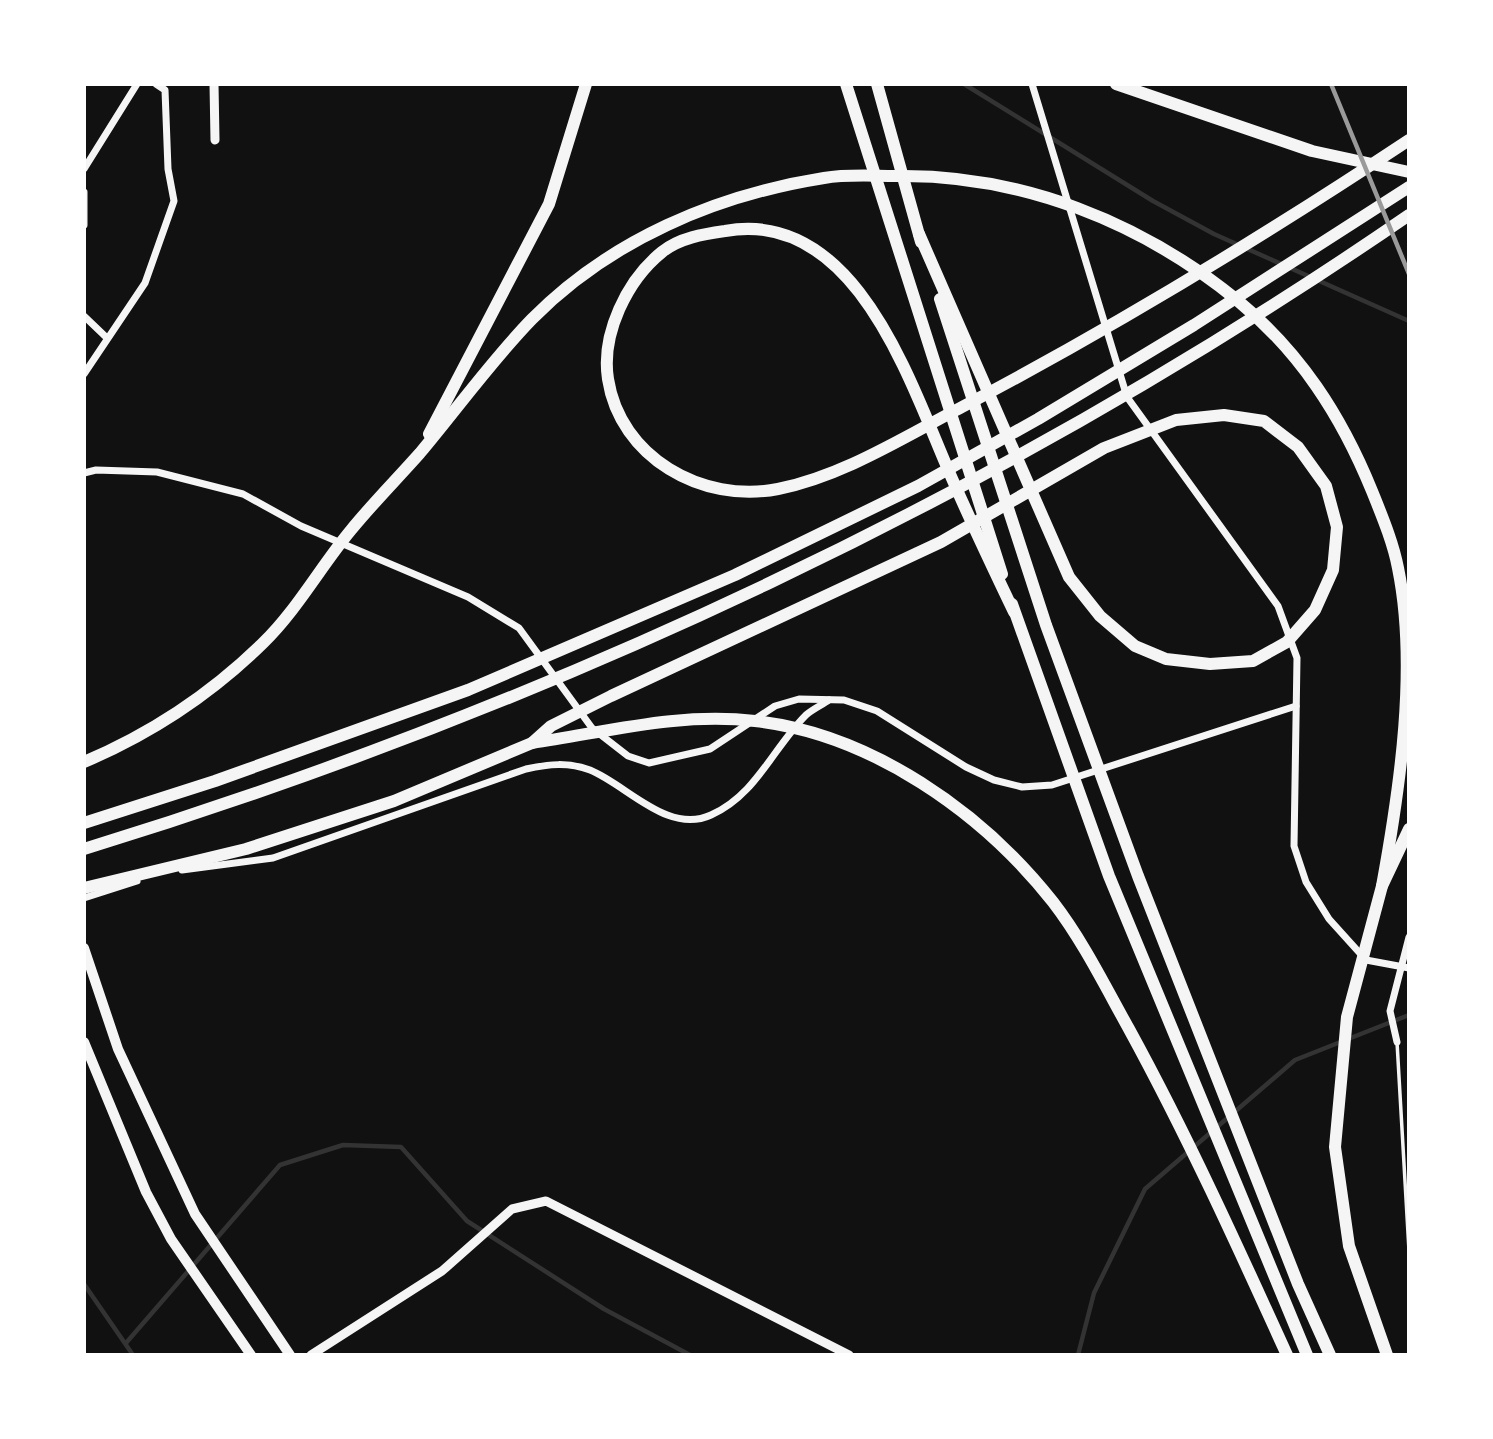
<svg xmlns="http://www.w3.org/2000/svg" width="1493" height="1439" viewBox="0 0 1493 1439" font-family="'Sofia Sans Condensed',sans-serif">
<rect width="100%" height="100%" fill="#111"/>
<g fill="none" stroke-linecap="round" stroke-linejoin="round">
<g stroke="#333" stroke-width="4.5">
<path d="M964 84 1153 201 1214 234 1409 321"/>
<path d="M84 1284 133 1355"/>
<path d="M126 1343 280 1165 343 1145 401 1147 467 1221 604 1309 690 1355"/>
<path d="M1078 1355 1094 1293 1145 1189 1295 1060 1409 1015"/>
</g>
<path stroke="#f5f5f5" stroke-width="3.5" d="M1397 1042 1409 1251"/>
<g stroke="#f5f5f5" stroke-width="7">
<path d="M1032 84 1127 397 1278 606 1297 658 1294 846 1306 882 1329 919 1366 960 1409 968"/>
<path d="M84 169 137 84"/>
<path d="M84 192V225"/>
<path d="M84 316 107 338"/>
<path d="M84 374 145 283 174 201 168 169 165 90 156 84"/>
<path d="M84 473 96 470 157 472 243 494 301 526 468 597 519 628 592 728 628 756 649 763 710 749 775 706 799 699 844 700 877 711 966 767 994 780 1022 787 1052 785 1296 706"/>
<path d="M182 870 273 858 526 769C549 764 568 762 590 770 627 785 668 835 711 815 756 795 773 748 806 715 813 709 822 705 829 700"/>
<path d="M84 898 137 881"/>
<path d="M1397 1042 1390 1011 1409 937"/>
</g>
<g stroke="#f5f5f5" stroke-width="9">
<path d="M214 84 215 140"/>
<path d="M311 1355 442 1271 512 1209 546 1201 849 1355"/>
</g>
<g stroke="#f5f5f5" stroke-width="10">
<path d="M84 948 118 1049 195 1214 290 1355"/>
<path d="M84 1042 146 1192 171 1239 251 1355"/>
</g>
<g stroke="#f5f5f5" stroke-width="12">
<path d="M846 84 1002 574"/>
<path d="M877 84 921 242"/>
<path d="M1116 84 1312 151 1409 172"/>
<path d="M940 299 1046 625 1138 876 1298 1284 1330 1355"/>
<path d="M429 434 549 204 586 84"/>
<path d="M1012 604 1109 876 1307 1355"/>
<path d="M1014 612C991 564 968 516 947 467 908 376 853 208 725 231 704 234 679 238 662 252 627 280 601 334 608 379 620 457 702 504 778 489 843 476 904 437 962 407 1116 326 1264 236 1409 140"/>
<path d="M532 743C607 732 679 712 755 721 871 734 982 812 1053 902 1083 941 1105 986 1129 1029 1187 1135 1237 1245 1287 1355"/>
<path d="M84 762C150 734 211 694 263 643 297 610 321 566 351 530 373 503 397 479 420 453 457 409 492 360 532 319 610 240 716 195 824 178 847 174 872 176 896 176 1021 174 1141 222 1237 300 1300 352 1341 415 1372 491 1382 516 1393 542 1398 568 1418 666 1400 788 1382 886"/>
<path d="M84 823 215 781 468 690 735 575 918 486 1038 419 1194 325 1409 187"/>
<path d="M84 849C553 705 1005 493 1409 215"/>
<path d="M84 888 246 849 394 801 532 743 551 726 611 696 941 542 1104 448 1176 420 1224 415 1264 421 1298 447 1326 486 1337 527 1333 570 1315 610 1287 642 1253 661 1210 664 1166 659 1135 646 1100 616 1069 577 919 234"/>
<path d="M1387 1355 1349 1246 1335 1147 1347 1017 1382 886 1409 829"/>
</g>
<path stroke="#9a9a9a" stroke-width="4.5" d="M1331 84 1409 274"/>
</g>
<rect width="1493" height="1439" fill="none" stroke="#ffffff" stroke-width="172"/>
</svg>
